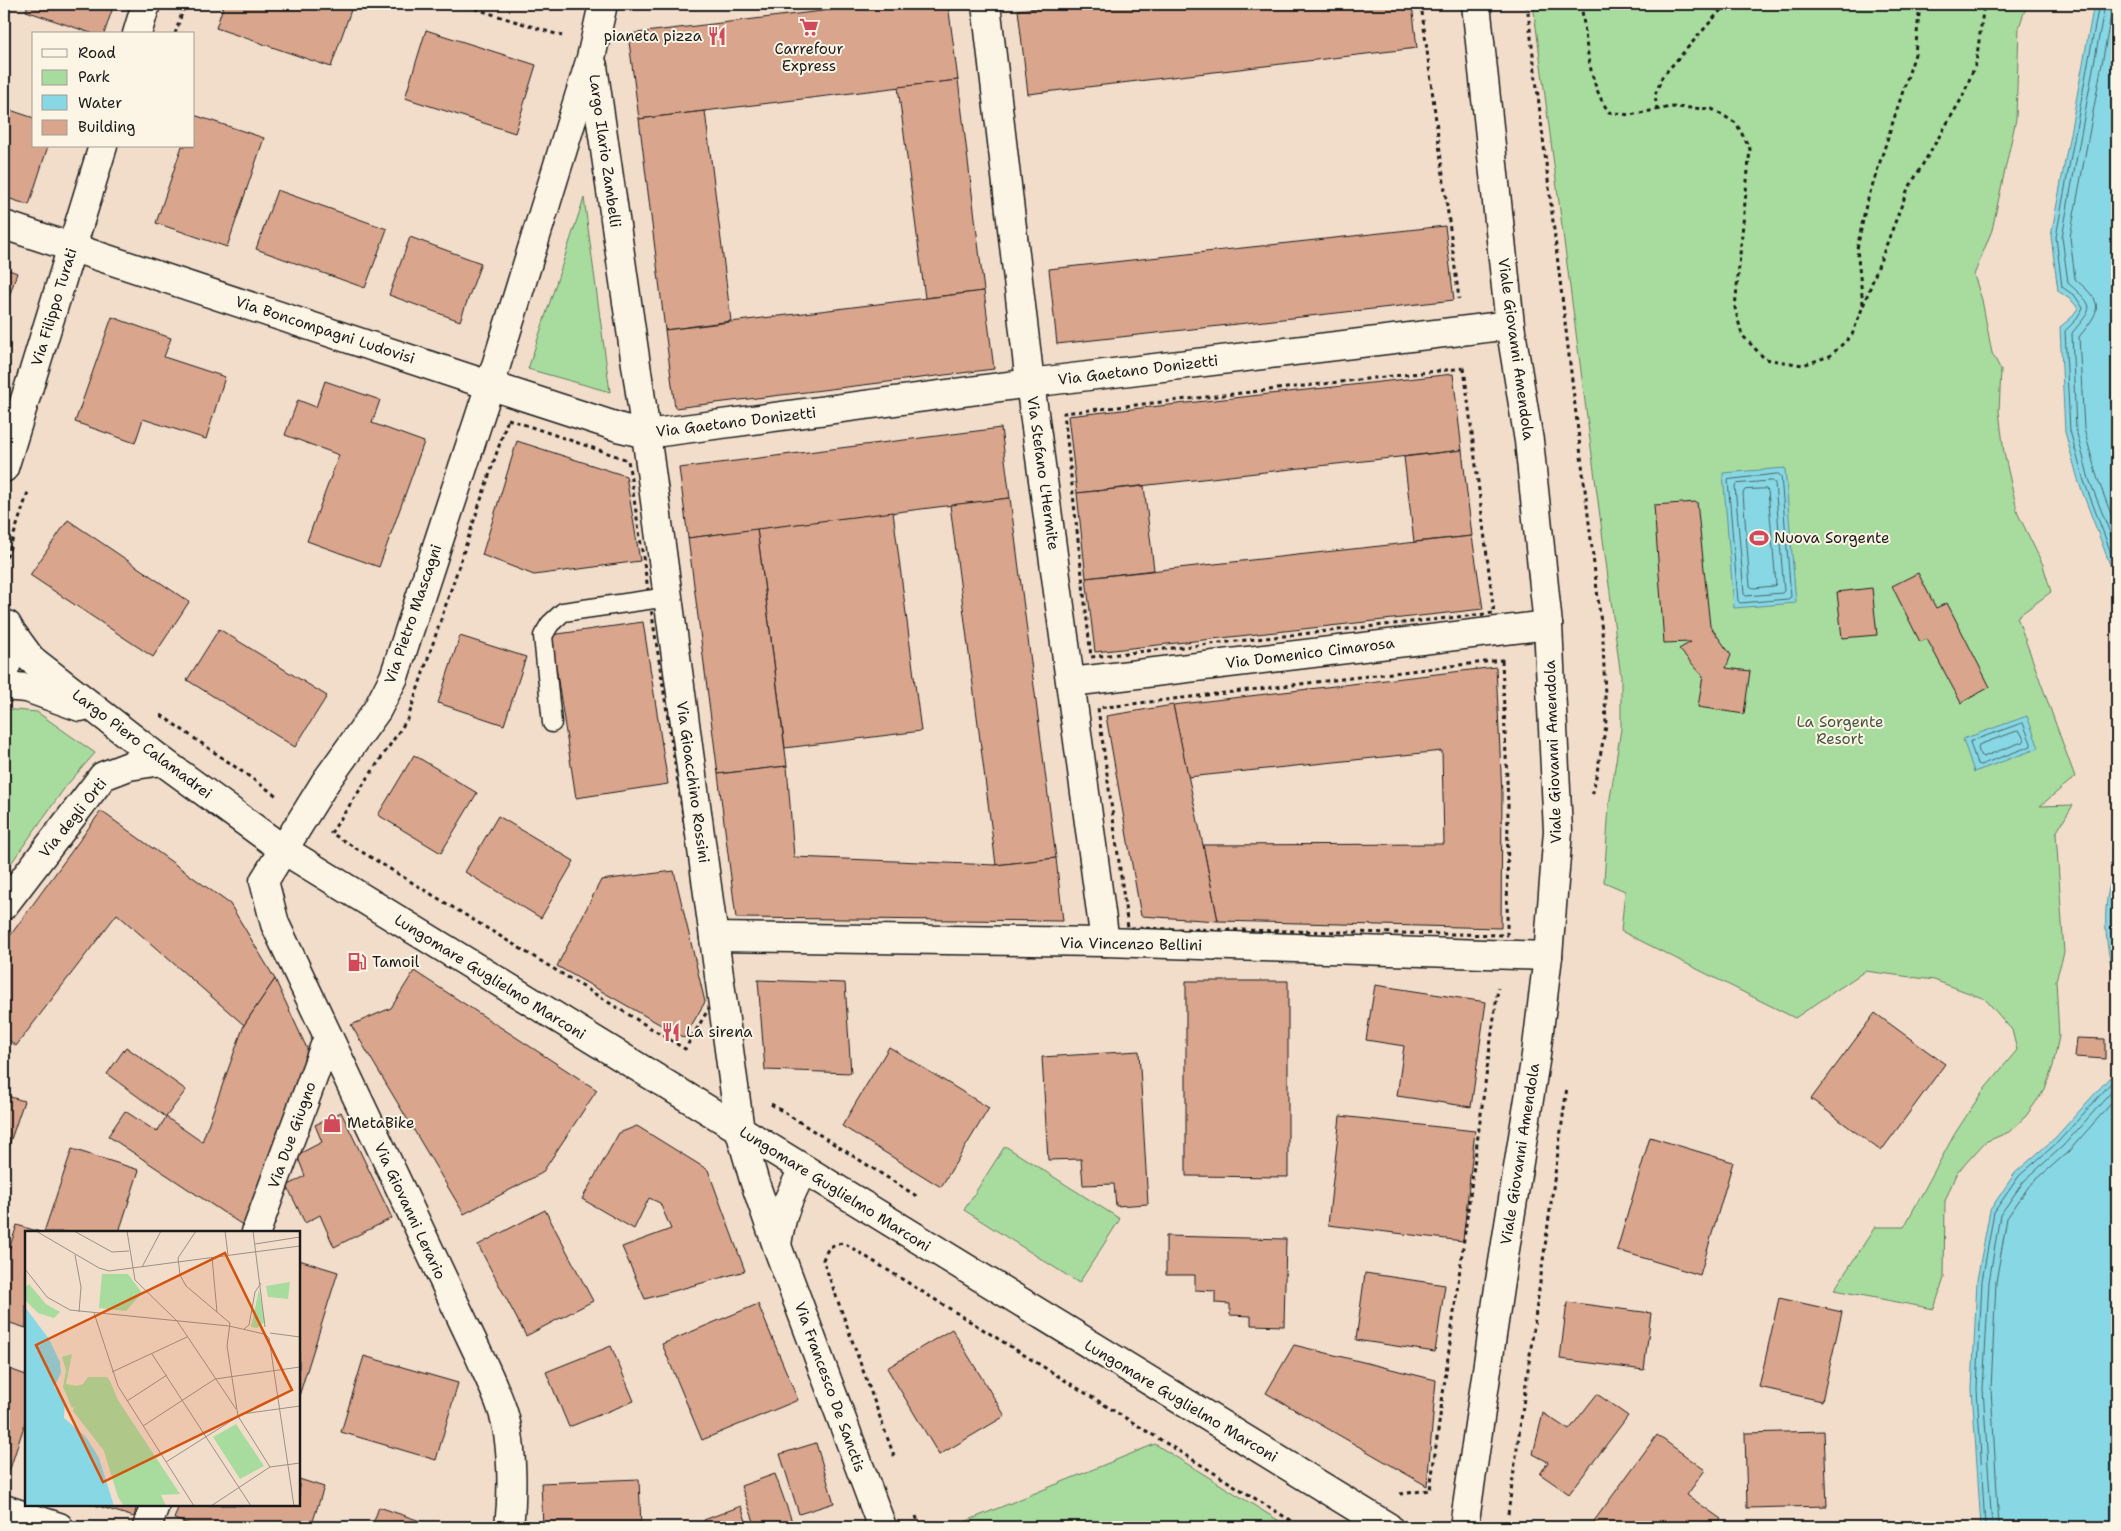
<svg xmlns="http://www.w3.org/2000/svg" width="2121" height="1531" viewBox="0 0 2121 1531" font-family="'Shantell Sans',sans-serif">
<rect width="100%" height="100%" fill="#f2ddcb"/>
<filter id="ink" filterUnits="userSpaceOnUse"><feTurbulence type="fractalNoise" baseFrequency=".02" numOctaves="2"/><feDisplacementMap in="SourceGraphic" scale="10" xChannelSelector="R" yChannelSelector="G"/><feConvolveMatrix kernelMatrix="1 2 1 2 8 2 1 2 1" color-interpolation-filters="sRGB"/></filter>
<g filter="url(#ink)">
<g fill="#a8dc9e" stroke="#627c5d">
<path d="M1533 4H2027L2019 27 2016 119 1992 230 1974 275 1982 300 1992 353 2001 370 1999 411 2004 453 2018 514 2043 565 2051 592 2017 617 2075 777 2040 806 2073 805 2056 833 2064 953 2056 980 2059 1036 2053 1066 2045 1089 2026 1116 2009 1132 1985 1142 1956 1174 1945 1201 1944 1278 1934 1309 1834 1290 1875 1227H1904L1954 1135 1982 1092 2017 1050 2012 1030 1985 999 1934 980 1865 971 1795 1018 1621 931 1625 891 1604 882 1609 805 1621 729V677Z"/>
<path d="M584 198 610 392 528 369Z"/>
<path d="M4 709 37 712 95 753 66 786 4 873Z"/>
<path d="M1005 1146 1120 1219 1079 1283 964 1210Z"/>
<path d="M1155 1444 1289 1527H952Z"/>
</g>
<g fill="#88d7e4" stroke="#5d8c94">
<path d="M2094 4H2117V583L2079 483 2065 432 2060 327 2071 318 2078 308 2071 300 2058 291 2051 236Z"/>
<path d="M1785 468 1796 603 1734 608 1723 473Z"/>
<path d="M2027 716 2039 748 1974 772 1963 739Z"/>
<path d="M2117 862V990C2105 945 2099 906 2117 862Z"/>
<path d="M2117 1077V1527H1981L1972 1389 1977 1280 1990 1210 2015 1173 2055 1138 2109 1078Z"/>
</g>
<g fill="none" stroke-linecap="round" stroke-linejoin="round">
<g stroke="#47676c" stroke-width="1">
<path d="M2099 4 2056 237 2062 287 2075 296 2083 308 2075 321 2065 331 2070 431 2084 481 2117 569"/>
<path d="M2105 4 2062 237 2068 283C2096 308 2094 306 2072 333L2076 430 2089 479 2117 551"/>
<path d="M2113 4 2070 237 2075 279C2104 304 2102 308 2079 337L2084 429 2097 477 2117 530"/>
<path d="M1778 474 1781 476 1791 597 1788 599 1740 603 1738 601 1728 480Z"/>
<path d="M1772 481 1775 483 1784 591 1782 593 1746 596 1744 594 1735 486 1737 484Z"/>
<path d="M1766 489 1768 491 1776 584 1774 586 1753 588 1750 586 1743 493 1745 490Z"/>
<path d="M2023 723 2031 743V746L1980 765 1977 764 1970 742Z"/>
<path d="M2018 731 2021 733 2024 740 2022 742 1983 757 1980 755 1978 748 1979 745Z"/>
<path d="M2117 877C2107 909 2110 938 2117 969"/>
<path d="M1985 1527 1977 1389 1982 1281 1994 1212 2019 1176 2058 1142 2111 1083 2117 1082"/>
<path d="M1992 1527 1983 1389 1989 1282 2000 1215 2024 1181 2063 1146 2114 1089 2117 1088"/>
<path d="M1999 1527 1991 1389 1996 1282 2007 1218 2029 1186 2068 1152 2117 1097"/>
</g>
</g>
<g fill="#d9a58d" stroke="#1c1c1c">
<path d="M28 4H114L104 34H94L26 11Z"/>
<path d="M224 4H334L351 10 331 67 216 28Z"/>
<path d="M881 4H948L958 80 639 119 628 34Z"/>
<path d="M1075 4H1412L1417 48 1028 94 1018 10Z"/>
<path d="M426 30 536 65 515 133 405 98Z"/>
<path d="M958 80 984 291 925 298 898 87Z"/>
<path d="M4 108 34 118V146H48L29 205 4 197Z"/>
<path d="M705 111 731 321 665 330 639 119Z"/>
<path d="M194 115 264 138 227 247 156 223 182 146H194Z"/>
<path d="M277 190 387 229 365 288 256 249Z"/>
<path d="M1445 226 1454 300 1057 344 1049 269Z"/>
<path d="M410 237 481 263 460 321 389 295Z"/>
<path d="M4 268 17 273 4 312Z"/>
<path d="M984 291 994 369 675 408 665 330Z"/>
<path d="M112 317 171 338 164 357 225 377 206 439 143 419 135 443 75 422Z"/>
<path d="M1453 374 1462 450 1077 493 1068 416Z"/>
<path d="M325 381 380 400 372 423 424 442 379 567 307 541 339 455 285 435 298 400 316 407Z"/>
<path d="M1001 428 1010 498 688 538 679 468Z"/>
<path d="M517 441 626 476 640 561 534 575 482 555Z"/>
<path d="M1462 450 1472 536 1414 542 1404 457Z"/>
<path d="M1144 486 1154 570 1086 578 1077 493Z"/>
<path d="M1010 498 1056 858 996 865 950 505Z"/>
<path d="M1697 502 1710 626 1731 655 1726 668 1750 671 1744 714 1698 707 1703 676 1679 649 1691 642 1664 643 1654 505Z"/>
<path d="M893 512 921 731 785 748 757 529Z"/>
<path d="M68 520 189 602 153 657 30 575Z"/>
<path d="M757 529 787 766 718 774 688 538Z"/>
<path d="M1472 536 1483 609 1095 652 1086 578Z"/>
<path d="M1918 573 1936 608 1947 603 1990 687 1961 703 1927 639 1920 642 1892 586Z"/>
<path d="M1872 588 1877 635 1842 638 1837 592Z"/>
<path d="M643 622 668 784 576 798 551 635Z"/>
<path d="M219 629 327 696 295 747 187 680Z"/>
<path d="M460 636 526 657 504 725 438 703Z"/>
<path d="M1496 667 1502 794 1501 928 1218 921 1203 845 1444 844 1442 751 1188 777 1173 705Z"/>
<path d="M1173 705 1203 845 1218 921 1141 916 1106 716Z"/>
<path d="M414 755 477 793 441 853 378 815Z"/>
<path d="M787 766 794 857 996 865 1056 858 1063 921 736 918 718 774Z"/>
<path d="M101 811 230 904 275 979 244 1025 117 914 16 1046 4 1036V944Z"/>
<path d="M498 816 574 861 541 918 465 872Z"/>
<path d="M674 871 705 1002 684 1038 557 966 601 880Z"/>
<path d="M414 971 597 1090 542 1173 464 1214 351 1025 391 1008Z"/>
<path d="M275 979 309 1053 244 1226 108 1136 125 1111 157 1132 166 1117 202 1142 244 1025Z"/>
<path d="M758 980 845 983 851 1073 765 1070Z"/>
<path d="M1186 981H1288V1177L1186 1176Z"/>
<path d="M1375 985 1486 1002 1471 1107 1397 1096 1404 1046 1366 1040Z"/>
<path d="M1875 1013 1945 1064 1881 1151 1811 1099Z"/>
<path d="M2077 1038 2105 1039V1059L2075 1057Z"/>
<path d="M126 1047 186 1090 166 1117 107 1074Z"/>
<path d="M889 1047 989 1108 941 1187 842 1126Z"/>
<path d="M1139 1051 1148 1204 1116 1206 1114 1184 1083 1185 1081 1159 1048 1160 1042 1057Z"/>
<path d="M4 1095 24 1101 4 1160Z"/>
<path d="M341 1112 392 1218 334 1247 320 1215 305 1223 287 1186 305 1176 297 1155 322 1142 315 1125Z"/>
<path d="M1340 1116 1475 1131 1463 1241 1328 1225Z"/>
<path d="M637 1126 708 1170 745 1271 645 1299 622 1247 671 1229 660 1203 649 1198 634 1229 582 1199 619 1133Z"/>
<path d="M1650 1137 1733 1162 1700 1275 1617 1250Z"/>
<path d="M72 1149 139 1170 119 1232H44Z"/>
<path d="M545 1210 593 1301 526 1336 478 1245Z"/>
<path d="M17 1225 40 1232H26V1328L4 1321V1265Z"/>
<path d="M1166 1236 1286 1239 1284 1326 1251 1325V1316L1230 1315V1304L1215 1303V1291L1195 1290V1275H1166Z"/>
<path d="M299 1260 338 1272 299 1396Z"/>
<path d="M1365 1273 1445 1285 1435 1352 1356 1340Z"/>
<path d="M1779 1298 1842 1312 1822 1401 1759 1387Z"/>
<path d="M1567 1302 1651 1313 1644 1370 1560 1359Z"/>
<path d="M758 1304 798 1400 702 1440 662 1344Z"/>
<path d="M952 1329 1005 1416 939 1455 887 1368Z"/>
<path d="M1294 1345 1436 1380 1427 1486 1266 1393Z"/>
<path d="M611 1346 634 1401 569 1427 546 1372Z"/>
<path d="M364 1356 458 1383 436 1460 341 1432Z"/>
<path d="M4 1367 26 1375V1420L9 1472 4 1470Z"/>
<path d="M1597 1394 1628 1416 1569 1494 1540 1474 1548 1462 1533 1454 1543 1413 1569 1430Z"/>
<path d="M1824 1431 1827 1506 1747 1508 1745 1433Z"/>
<path d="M1657 1435 1705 1470 1687 1495 1721 1519 1715 1527H1603L1594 1521Z"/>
<path d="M816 1443 834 1503 799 1514 780 1454Z"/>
<path d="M775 1474 794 1527H756L741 1486Z"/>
<path d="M299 1479 324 1487 311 1527H197L174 1519 179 1505H299Z"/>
<path d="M639 1479 641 1527H543L541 1483Z"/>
<path d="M95 1505H137L134 1517Z"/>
<path d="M741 1506 748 1527H706L704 1520Z"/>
<path d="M379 1507 438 1527H372Z"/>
</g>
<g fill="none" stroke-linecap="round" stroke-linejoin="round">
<g stroke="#1c1c1c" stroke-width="21">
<path id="service" d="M552 723 543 636 550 624 563 612 668 597"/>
</g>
<g stroke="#1c1c1c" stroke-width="31">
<g id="minor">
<path d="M986 4 1030 383 1105 942"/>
<path d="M137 34 146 4"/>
<path d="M593 66 646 434 740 1131 754 1180 777 1246 882 1527"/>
<path d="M4 225 504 390 621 428 646 434 1030 383 1510 325"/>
<path d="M4 468 103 146"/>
<path d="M1071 682 1548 625"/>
<path d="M4 905 103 776 129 766 162 761"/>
<path d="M714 937 1105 942 1548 956"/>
<path d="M256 1232 328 1037"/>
<path d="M777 1245C781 1215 789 1196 803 1170"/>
<path d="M4 1509 59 1527"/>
<path d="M147 1527 155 1505"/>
<path d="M509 1527C513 1494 513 1440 502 1409 496 1391 487 1373 479 1355L275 924 264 881 326 781 377 710 394 677 490 385 591 58 603 4"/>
<path d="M1464 1527 1500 1281 1536 1055 1548 956 1558 831 1548 625 1529 441 1510 325 1476 4"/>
</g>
</g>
<g stroke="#1c1c1c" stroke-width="31">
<g id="tertiary">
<path d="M9 629 31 659 162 761 284 850 1388 1527"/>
<path d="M4 669C12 656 15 639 7 625"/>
<path d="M4 686 27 688 80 707"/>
</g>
</g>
<g stroke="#1c1c1c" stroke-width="3" stroke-dasharray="4 4" stroke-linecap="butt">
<path d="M460 4 562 36"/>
<path d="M1421 4 1459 299"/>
<path d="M1527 4 1603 640 1606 726 1592 797"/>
<path d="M1581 4C1587 40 1587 82 1609 112L1630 115 1671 107 1712 109 1736 123 1750 149 1735 308 1742 335 1765 359 1803 365 1830 356 1852 335 1907 191 1962 98 1976 63 1984 4"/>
<path d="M175 34 185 4"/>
<path d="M1657 110 1655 95 1662 77 1726 4"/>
<path d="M1863 304 1857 249 1866 205 1915 54 1920 4"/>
<path d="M1464 368 1494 613 1091 657 1064 413Z"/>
<path d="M508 419 628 460 712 1003 685 1049 331 833 408 718Z"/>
<path d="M4 565 28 492"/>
<path d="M1502 660 1508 804 1507 935 1128 928 1098 708Z"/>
<path d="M161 715 277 796"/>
<path d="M771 1104 918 1197"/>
<path d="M894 1456 823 1260C827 1248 831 1244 844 1243L1301 1527"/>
<path d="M1400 1494 1430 1490 1498 988"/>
<path d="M1508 1514 1567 1087"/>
<path d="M916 1516 920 1527"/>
</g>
<use href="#service" stroke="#fcf5e5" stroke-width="18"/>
<use href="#minor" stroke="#fcf5e5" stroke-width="28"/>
<use href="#tertiary" stroke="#fcf5e5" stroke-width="28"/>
</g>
</g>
<defs>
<g id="supermarket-bare" transform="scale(1.5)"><path d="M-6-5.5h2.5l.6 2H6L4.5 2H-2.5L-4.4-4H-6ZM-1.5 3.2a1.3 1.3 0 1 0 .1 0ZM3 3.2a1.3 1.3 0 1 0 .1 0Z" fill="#d1495b" stroke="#fcf5e5" stroke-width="2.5" paint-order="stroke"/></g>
<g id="restaurant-bare" transform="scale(1.5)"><path d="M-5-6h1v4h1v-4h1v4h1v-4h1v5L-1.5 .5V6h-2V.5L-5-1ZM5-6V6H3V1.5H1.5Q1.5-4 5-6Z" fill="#d1495b" stroke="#fcf5e5" stroke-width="2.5" paint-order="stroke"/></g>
<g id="stadium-bare" transform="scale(1.5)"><path d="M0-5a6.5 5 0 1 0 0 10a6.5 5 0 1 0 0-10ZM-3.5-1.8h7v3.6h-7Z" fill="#d1495b" stroke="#fcf5e5" stroke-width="2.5" paint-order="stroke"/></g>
<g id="fuel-bare" transform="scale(1.5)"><path d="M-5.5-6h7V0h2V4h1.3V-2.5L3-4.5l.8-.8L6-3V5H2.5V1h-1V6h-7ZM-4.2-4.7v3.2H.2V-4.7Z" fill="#d1495b" stroke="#fcf5e5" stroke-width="2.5" paint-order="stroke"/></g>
<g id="shop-bare" transform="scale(1.5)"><path d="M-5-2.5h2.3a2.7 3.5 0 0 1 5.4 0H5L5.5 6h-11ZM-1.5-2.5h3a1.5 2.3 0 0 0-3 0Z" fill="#d1495b" stroke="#fcf5e5" stroke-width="2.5" paint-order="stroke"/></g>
</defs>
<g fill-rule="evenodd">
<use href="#supermarket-bare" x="809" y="27"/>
<use href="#restaurant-bare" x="717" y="36"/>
<use href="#stadium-bare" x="1759" y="538"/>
<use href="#fuel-bare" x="357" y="962"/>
<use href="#restaurant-bare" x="671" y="1032"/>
<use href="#shop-bare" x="332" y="1123"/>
</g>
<g text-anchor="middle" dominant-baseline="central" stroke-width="4" stroke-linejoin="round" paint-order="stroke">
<g font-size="15" fill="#1c1c1c" stroke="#fcf5e5" text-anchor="start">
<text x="702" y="36" text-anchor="end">pianeta pizza</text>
<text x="809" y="49" text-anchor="middle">Carrefour<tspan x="809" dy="17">Express</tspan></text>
<text x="1774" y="538">Nuova Sorgente</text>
<text x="372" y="962">Tamoil</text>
<text x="686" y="1032">La sirena</text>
<text x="347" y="1123">MetaBike</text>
</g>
<g font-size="15" fill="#1c1c1c" stroke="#fcf5e5">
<text transform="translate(605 151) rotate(82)">Largo Ilario Zambelli</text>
<text transform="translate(54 307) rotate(-73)">Via Filippo Turati</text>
<text transform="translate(325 330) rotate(18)">Via Boncompagni Ludovisi</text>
<text transform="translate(1516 349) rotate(82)">Viale Giovanni Amendola</text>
<text transform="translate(1138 370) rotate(-7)">Via Gaetano Donizetti</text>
<text transform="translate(736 422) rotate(-7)">Via Gaetano Donizetti</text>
<text transform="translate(1043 473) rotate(82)">Via Stefano L'Hermite</text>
<text transform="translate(413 614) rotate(-71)">Via Pietro Mascagni</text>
<text transform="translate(1310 653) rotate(-7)">Via Domenico Cimarosa</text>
<text transform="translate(142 744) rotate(37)">Largo Piero Calamadrei</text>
<text transform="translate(1553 752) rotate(-92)">Viale Giovanni Amendola</text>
<text transform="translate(693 782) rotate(82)">Via Gioacchino Rossini</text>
<text transform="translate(73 818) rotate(-51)">Via degli Orti</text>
<text transform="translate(1131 944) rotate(1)">Via Vincenzo Bellini</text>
<text transform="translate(490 977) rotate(32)">Lungomare Guglielmo Marconi</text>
<text transform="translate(292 1135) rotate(-70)">Via Due Giugno</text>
<text transform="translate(1520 1154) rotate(-81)">Viale Giovanni Amendola</text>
<text transform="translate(835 1189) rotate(32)">Lungomare Guglielmo Marconi</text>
<text transform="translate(410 1211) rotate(65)">Via Giovanni Lerario</text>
<text transform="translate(830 1387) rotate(70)">Via Francesco De Sanctis</text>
<text transform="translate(1181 1401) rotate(31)">Lungomare Guglielmo Marconi</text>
</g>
<g font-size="15" fill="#465643" stroke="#fcf5e5">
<text x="1840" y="722">La Sorgente<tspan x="1840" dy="17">Resort</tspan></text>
</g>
</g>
<g transform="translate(25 1231)">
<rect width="275" height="275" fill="#f2ddcb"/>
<path d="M77 43H103L117 62 101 80 74 77ZM265 51 263 68 243 66 241 55ZM4 53 21 73 35 81 29 87 13 82 0 69V57ZM234 58 240 91 232 97 226 96ZM47 123 41 153 52 155 58 153 63 146H82L85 150 93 169 155 263 136 264 141 275H99L93 266 79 220 48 180 49 176 47 177 38 156 41 139 37 126ZM211 193 239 235 215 248 188 206Z" fill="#a8dc9e"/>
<path d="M0 76 24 108 35 131 36 142 29 156 40 170 39 187 61 206 74 227 89 275H0Z" fill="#88d7e4"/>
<path fill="none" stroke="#9c9085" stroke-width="1" d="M11 0 74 37 84 40 275 15M49 0 87 21 104 20M102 0 110 49 152 90 211 178M171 0 153 27 155 44 161 55 205 92 202 115 213 185 245 236M200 0 203 24M228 0 240 96M230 13 275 6M50 24 56 56 54 81M187 26 192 81M117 36 136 0M0 38 22 66 45 79 204 95 239 103M69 82 93 155 169 275M219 98 224 94 230 61 236 52M245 102 275 106M241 104 244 107 269 275M127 123 226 275M87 141 162 106M102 170 142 144M118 195 190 148 275 136M141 231 217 183 275 175M186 275 245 236 275 232"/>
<path fill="#d4530e" fill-opacity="0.15" stroke="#d4530e" stroke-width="2.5" d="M200 22 267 159 78 251 11 114Z"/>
<rect width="275" height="275" fill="none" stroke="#1c1c1c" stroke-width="2.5"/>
</g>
<rect width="2121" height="1531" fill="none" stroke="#fcf5e5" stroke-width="20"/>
<rect x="10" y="10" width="2101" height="1511" fill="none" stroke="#1c1c1c" stroke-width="2" filter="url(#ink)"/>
<rect x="32" y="32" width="162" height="115" fill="#fcf5e5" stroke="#a29e95"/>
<rect x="42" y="49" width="25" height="8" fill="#fcf5e5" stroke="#a29e95"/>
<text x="78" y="58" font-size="15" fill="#1c1c1c">Road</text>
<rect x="42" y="70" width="25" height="15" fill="#a8dc9e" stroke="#a29e95"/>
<text x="78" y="82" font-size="15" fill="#1c1c1c">Park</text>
<rect x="42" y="95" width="25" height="15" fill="#88d7e4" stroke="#a29e95"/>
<text x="78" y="108" font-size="15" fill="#1c1c1c">Water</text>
<rect x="42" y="120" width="25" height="15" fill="#d9a58d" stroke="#a29e95"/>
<text x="78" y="132" font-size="15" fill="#1c1c1c">Building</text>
</svg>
